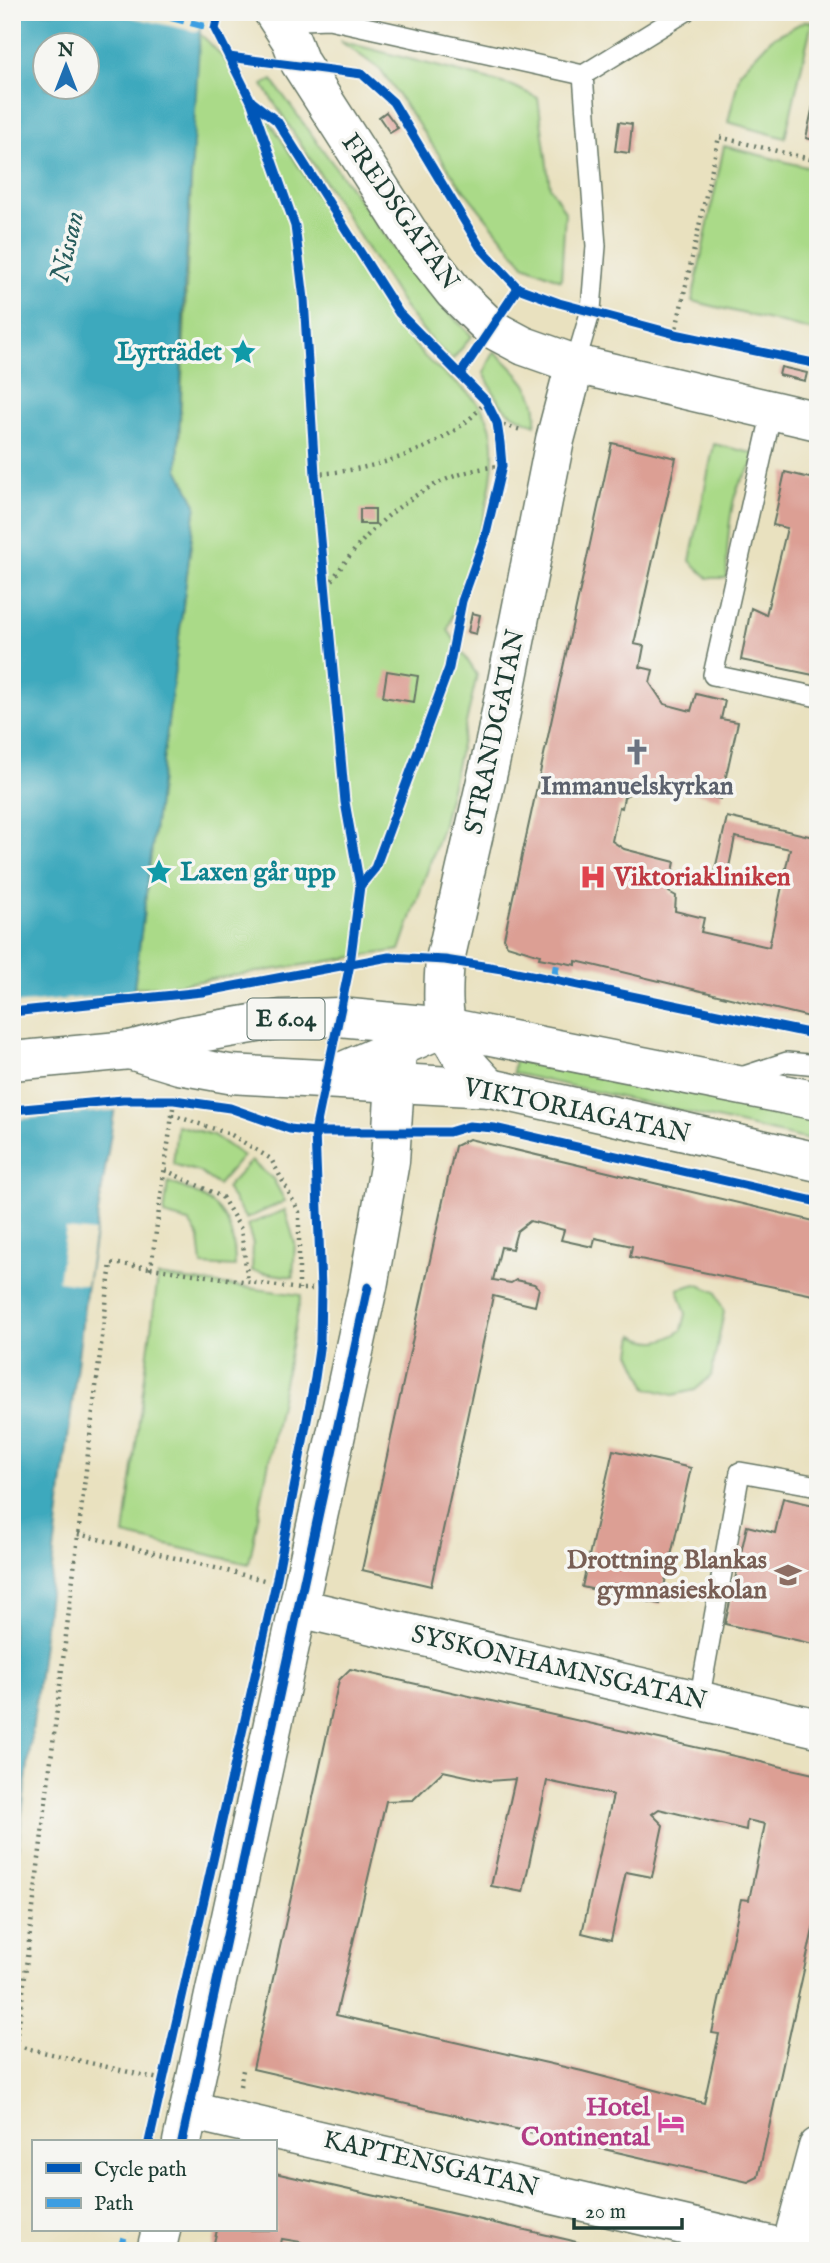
<svg xmlns="http://www.w3.org/2000/svg" width="830" height="2263" viewBox="0 0 830 2263" font-family="'IM FELL English',serif">
<rect width="100%" height="100%" fill="#f6f6f2"/>
<filter id="ink" filterUnits="userSpaceOnUse"><feTurbulence type="fractalNoise" baseFrequency=".0143" numOctaves="2"/><feDisplacementMap in="SourceGraphic" scale="14" xChannelSelector="R" yChannelSelector="G"/><feConvolveMatrix kernelMatrix="1 2 1 2 8 2 1 2 1" color-interpolation-filters="sRGB"/></filter>
<filter id="wash" filterUnits="userSpaceOnUse"><feTurbulence type="fractalNoise" baseFrequency=".00686" numOctaves="4" result="noise"/><feDisplacementMap in="SourceGraphic" scale="28" xChannelSelector="R" yChannelSelector="G"/><feGaussianBlur stdDeviation="1.57" result="paint"/><feColorMatrix in="noise" values="0 0 0 0 0 0 0 0 0 0 0 0 0 0 0 0 0 1.4 0 .05"/><feComposite in="paint" operator="in"/></filter>
<g filter="url(#wash)">
<rect width="100%" height="100%" fill="#e9e1bf"/>
<g fill="#aada88" stroke="#648c5e" stroke-width="2">
<path d="M805 21 812 22 785 138 728 122 740 72 772 38Z"/>
<path d="M198 32C233 63 259 106 285 145 329 213 369 284 418 349 441 380 486 391 492 435 500 491 465 574 448 630L477 675 442 828 400 950 174 985 134 988 196 505 178 469Z"/>
<path d="M340 41 513 86 538 98 550 187 565 212 561 280 524 265 459 184 381 70Z"/>
<path d="M272 80 397 252 430 293 472 336 453 359 436 346 407 311 263 85Z"/>
<path d="M724 146 818 170V332L692 301Z"/>
<path d="M494 351C514 370 543 393 535 425 498 409 501 407 484 373Z"/>
<path d="M714 444 756 454C751 474 748 469 740 483 729 503 726 555 727 578H708L690 561Z"/>
<path d="M515 1057 818 1119V1142L513 1073Z"/>
<path d="M177 1125 213 1135 243 1156 218 1185 199 1172 173 1164Z"/>
<path d="M251 1161 273 1179 285 1201 246 1219 226 1188Z"/>
<path d="M168 1182C216 1198 235 1215 235 1267L202 1265 199 1238 189 1222 164 1215Z"/>
<path d="M285 1210 295 1243 293 1277 252 1271 253 1244 247 1225Z"/>
<path d="M158 1276 301 1295 249 1564 124 1535Z"/>
<path d="M696 1284 716 1292 724 1312 711 1376 695 1390 673 1395 647 1388 631 1353 634 1335C653 1345 665 1342 682 1330L686 1314 678 1289Z"/>
</g>
<path fill="#3da9bd" stroke="#2e7378" stroke-width="2" fill-rule="evenodd" d="M12 12H201L184 291 178 469 196 504 134 988 87 1283 12 1896ZM46 46H88V88H46Z"/>
<g fill="#e9e1bf">
<path d="M108 12H205L198 32Z"/>
<path d="M137 993 118 1110 12 1120V1004Z"/>
<path d="M66 1229 94 1232 86 1285 58 1281Z"/>
</g>
<g id="blocks">
<g fill="#dc9f94" fill-rule="evenodd">
<path d="M817 87H818V141L806 138Z"/>
<path d="M386 112 398 128 390 133 379 117Z"/>
<path d="M619 122 632 124 629 153 615 151Z"/>
<path d="M781 367 807 373 805 381 779 375Z"/>
<path d="M612 443 676 458 634 644 644 646 640 667 653 670 650 683 664 704 691 711 696 694 725 701 721 719 738 722 721 799 648 782 624 797 622 808 619 807 612 841 624 849 675 862 669 892 676 896 675 911 704 918 701 932 769 947 790 849 735 837 727 877 714 874 727 817 818 838V881L814 880 811 890 818 891V1019L576 961V965L539 958 540 955 507 945 504 938Z"/>
<path d="M785 472 818 480V676L741 660 751 608 766 615 787 528 773 525Z"/>
<rect x="360" y="509" width="15" height="15"/>
<path d="M472 613 480 615 476 634 468 632Z"/>
<path d="M387 671 418 676 414 702 383 697Z"/>
<path d="M469 1139 818 1222V1296L630 1257 632 1246 595 1238 593 1247 561 1240 564 1230 530 1221 517 1231 512 1249 501 1247 493 1280 511 1283 516 1280 534 1284 539 1288 535 1306 493 1296 431 1586 362 1570 455 1146Z"/>
<path d="M613 1450 691 1468 660 1604 582 1587Z"/>
<path d="M783 1498 818 1506V1645L725 1624 747 1526 775 1533Z"/>
<path d="M350 1669 818 1775V1907L758 2177 748 2182 253 2069 339 1680ZM443 1771 489 1781 515 1779 491 1886 523 1892 547 1781 613 1795 582 1933 611 1940 626 1872 652 1877 663 1825 652 1814 659 1809 746 1830 747 1820 765 1824 749 1900 741 1899 712 2033 719 2034 704 2103 582 2071 336 2015 386 1801 413 1800Z"/>
<path d="M275 2173 569 2240 608 2251H300L301 2242 282 2239 279 2251H212L217 2230H275Z"/>
</g>
</g>
</g>
<g filter="url(#ink)">
<use href="#blocks" fill-opacity="0" stroke="#667665" stroke-width="2"/>
<g fill="none" stroke-linecap="round" stroke-linejoin="round">
<g stroke="#667665" stroke-width="22">
<g id="lane">
<path d="M277 21 329 19 583 75 596 246 591 310 575 364"/>
<path d="M583 75 685 12"/>
<path d="M772 411 713 675 818 697"/>
<path d="M735 1079 787 1062 818 1065"/>
<path d="M699 1701 740 1472 818 1486"/>
</g>
</g>
<g stroke="#667665" stroke-width="41">
<g id="street">
<path d="M273 12 291 40 300 63 414 241 454 292 492 329 524 346 575 364 818 421"/>
<path d="M490 1088C444 1043 440 1023 445 960L496 737 555 440 575 364"/>
<path d="M299 1608 818 1728"/>
<path d="M189 2110 795 2251"/>
<path d="M182 2142 368 1287 390 1161 397 1049"/>
<path d="M156 2251 161 2230"/>
<path d="M790 2251 818 2147"/>
</g>
</g>
<g stroke="#667665" stroke-width="41">
<g id="highway">
<path d="M130 1050 179 1065 229 1074 490 1088 818 1162"/>
<path d="M12 1061 130 1050 182 1036 281 1019 339 1017 446 1027 818 1101"/>
<path d="M334 1075 443 1028"/>
</g>
</g>
<g stroke="#667665" stroke-width="4.5" stroke-dasharray="2 5" stroke-linecap="butt">
<path d="M675 334 719 137 818 161"/>
<path d="M497 423 521 430"/>
<path d="M315 474C372 471 451 448 486 401"/>
<path d="M325 592C362 529 426 471 502 466"/>
<path d="M174 1101 151 1268 299 1289H321"/>
<path d="M172 1115 230 1134 271 1159 299 1212V1289"/>
<path d="M165 1170 222 1197 241 1229 248 1282"/>
<path d="M78 1534 268 1581"/>
<path d="M17 2046 159 2079"/>
<path d="M12 2082 111 1263 151 1268"/>
<path d="M240 2086 243 2070"/>
</g>
<use href="#lane" stroke="#fff" stroke-width="19"/>
<use href="#street" stroke="#fff" stroke-width="38"/>
<use href="#highway" stroke="#fff" stroke-width="38"/>
<g stroke="#3c9ee2" stroke-width="7" stroke-dasharray="14 7" stroke-linecap="butt">
<path d="M150 12 215 29"/>
<path d="M554 979 557 961"/>
<path d="M120 2251 126 2230"/>
</g>
<g stroke="#f6f6f2" stroke-width="13">
<g id="cycleway">
<path d="M229 57 362 74 393 102 480 247 518 288 559 303 675 334 818 364"/>
<path d="M251 101 277 121 399 313 486 401 497 423 500 443 502 466 486 534 462 601 449 668 375 868 360 886"/>
<path d="M461 373 518 288"/>
<path d="M12 1012 202 992 389 957 445 960 502 969 818 1035"/>
<path d="M12 1110 123 1100H174L230 1108 290 1129 315 1132H449L469 1126 494 1128 818 1202"/>
<path d="M149 2142 276 1583 315 1378 320 1342 321 1289 315 1132 350 964 360 886 345 802 315 474 304 299 295 226 251 101 215 29 219 12"/>
<path d="M182 2142 368 1287"/>
</g>
</g>
<use href="#cycleway" stroke="#0057b8" stroke-width="9"/>
</g>
</g>
<defs>
<g id="sight-bare" transform="scale(2.1)"><path d="M0-6L1.8-2.2L6-1.7L2.9 1.2L3.7 5.4L0 3.3L-3.7 5.4L-2.9 1.2L-6-1.7L-1.8-2.2Z" fill="#0f9aa8" stroke="#f6f6f2" stroke-width="2.5" paint-order="stroke"/></g>
<g id="church-bare" transform="scale(2.1)"><path d="M-1.2-6h2.4v3.5h3.3v2.4h-3.3V6h-2.4V-.1h-3.3v-2.4h3.3Z" fill="#6b7280" stroke="#f6f6f2" stroke-width="2.5" paint-order="stroke"/></g>
<g id="hospital-bare" transform="scale(2.1)"><path d="M-5-5h3v3.5h4V-5h3V5h-3V1.5h-4V5h-3Z" fill="#e0444e" stroke="#f6f6f2" stroke-width="2.5" paint-order="stroke"/></g>
<g id="school-bare" transform="scale(2.1)"><path d="M0-5L7-2L0 1L-7-2ZM-4 1L0 2.5L4 1V4Q0 6-4 4Z" fill="#8d6e63" stroke="#f6f6f2" stroke-width="2.5" paint-order="stroke"/></g>
<g id="hotel-bare" transform="scale(2.1)"><path d="M-6-4.5h1.5V1H6V5H4.5V3h-9V5H-6ZM-4 0a1.8 1.8 0 1 1 3.6 0ZM.5 0V-2.5h3Q6-2.5 6 0Z" fill="#d1479c" stroke="#f6f6f2" stroke-width="2.5" paint-order="stroke"/></g>
</defs>
<g fill-rule="evenodd">
<use href="#sight-bare" x="243" y="352"/>
<use href="#church-bare" x="637" y="752"/>
<use href="#sight-bare" x="159" y="872"/>
<use href="#hospital-bare" x="593" y="877"/>
<use href="#school-bare" x="788" y="1575"/>
<use href="#hotel-bare" x="671" y="2122"/>
</g>
<g text-anchor="middle" dominant-baseline="central" stroke-width="7" stroke-linejoin="round" paint-order="stroke">
<rect fill="#f6f6f2" stroke="#60746d" stroke-width="2" x="247.5" y="998.5" width="77" height="41" rx="5"/>
<g font-size="24" font-weight="bold" fill="#1f3d34">
<text x="286" y="1019">E 6.04</text>
</g>
<g font-size="26" fill="#1f3d34" stroke="#f6f6f2">
<text transform="translate(400 212) rotate(55)">FREDSGATAN</text>
<text transform="translate(495 732) rotate(-78)">STRANDGATAN</text>
<text transform="translate(577 1111) rotate(12)">VIKTORIAGATAN</text>
<text transform="translate(559 1668) rotate(13)">SYSKONHAMNSGATAN</text>
<text transform="translate(431 2164) rotate(13)">KAPTENSGATAN</text>
</g>
<g font-size="26" font-weight="bold" fill="#0d838f" stroke="#f6f6f2" text-anchor="end">
<text x="222" y="352">Lyrträdet</text>
<text x="180" y="872" text-anchor="start">Laxen går upp</text>
</g>
<g font-size="26" font-weight="bold" fill="#5b616d" stroke="#f6f6f2">
<text x="637" y="786">Immanuelskyrkan</text>
</g>
<g font-size="26" font-weight="bold" fill="#be3a42" stroke="#f6f6f2" text-anchor="start">
<text x="614" y="877">Viktoriakliniken</text>
</g>
<g font-size="26" font-weight="bold" fill="#785e54" stroke="#f6f6f2" text-anchor="end">
<text x="767" y="1560">Drottning Blankas<tspan x="767" dy="30">gymnasieskolan</tspan></text>
</g>
<g font-size="26" font-weight="bold" fill="#b23c85" stroke="#f6f6f2" text-anchor="end">
<text x="650" y="2107">Hotel<tspan x="650" dy="30">Continental</tspan></text>
</g>
<g font-size="28" font-style="italic" fill="#285d5d" stroke="#f6f6f2">
<text transform="translate(68 247) rotate(-77)">Nissan</text>
</g>
</g>
<rect width="830" height="2263" fill="none" stroke="#f6f6f2" stroke-width="42"/>
<rect x="32" y="2140" width="245" height="91" fill="#f6f6f2" stroke="#a0aca6" stroke-width="2"/>
<rect x="46" y="2163" width="35" height="10" fill="#0057b8" stroke="#a0aca6" stroke-width="2"/>
<text x="94" y="2176" font-size="21" fill="#1f3d34">Cycle path</text>
<rect x="46" y="2198" width="35" height="10" fill="#3c9ee2" stroke="#a0aca6" stroke-width="2"/>
<text x="94" y="2210" font-size="21" fill="#1f3d34">Path</text>
<g transform="translate(66 66)"><circle r="33" fill="#f6f6f2" stroke="#a0aca6" stroke-width="2"/>
<path d="M0-5L12 26L0 18L-12 26Z" fill="#1f6fb2"/>
<text y="-10" font-size="19" font-weight="bold" text-anchor="middle" fill="#1f3d34">N</text>
</g>
<path d="M574 2218v10h108v-10" fill="none" stroke="#1f3d34" stroke-width="3.5"/>
<text x="585" y="2218" font-size="21" fill="#1f3d34" stroke="#f6f6f2" stroke-width="5" paint-order="stroke">20 m</text>
</svg>
